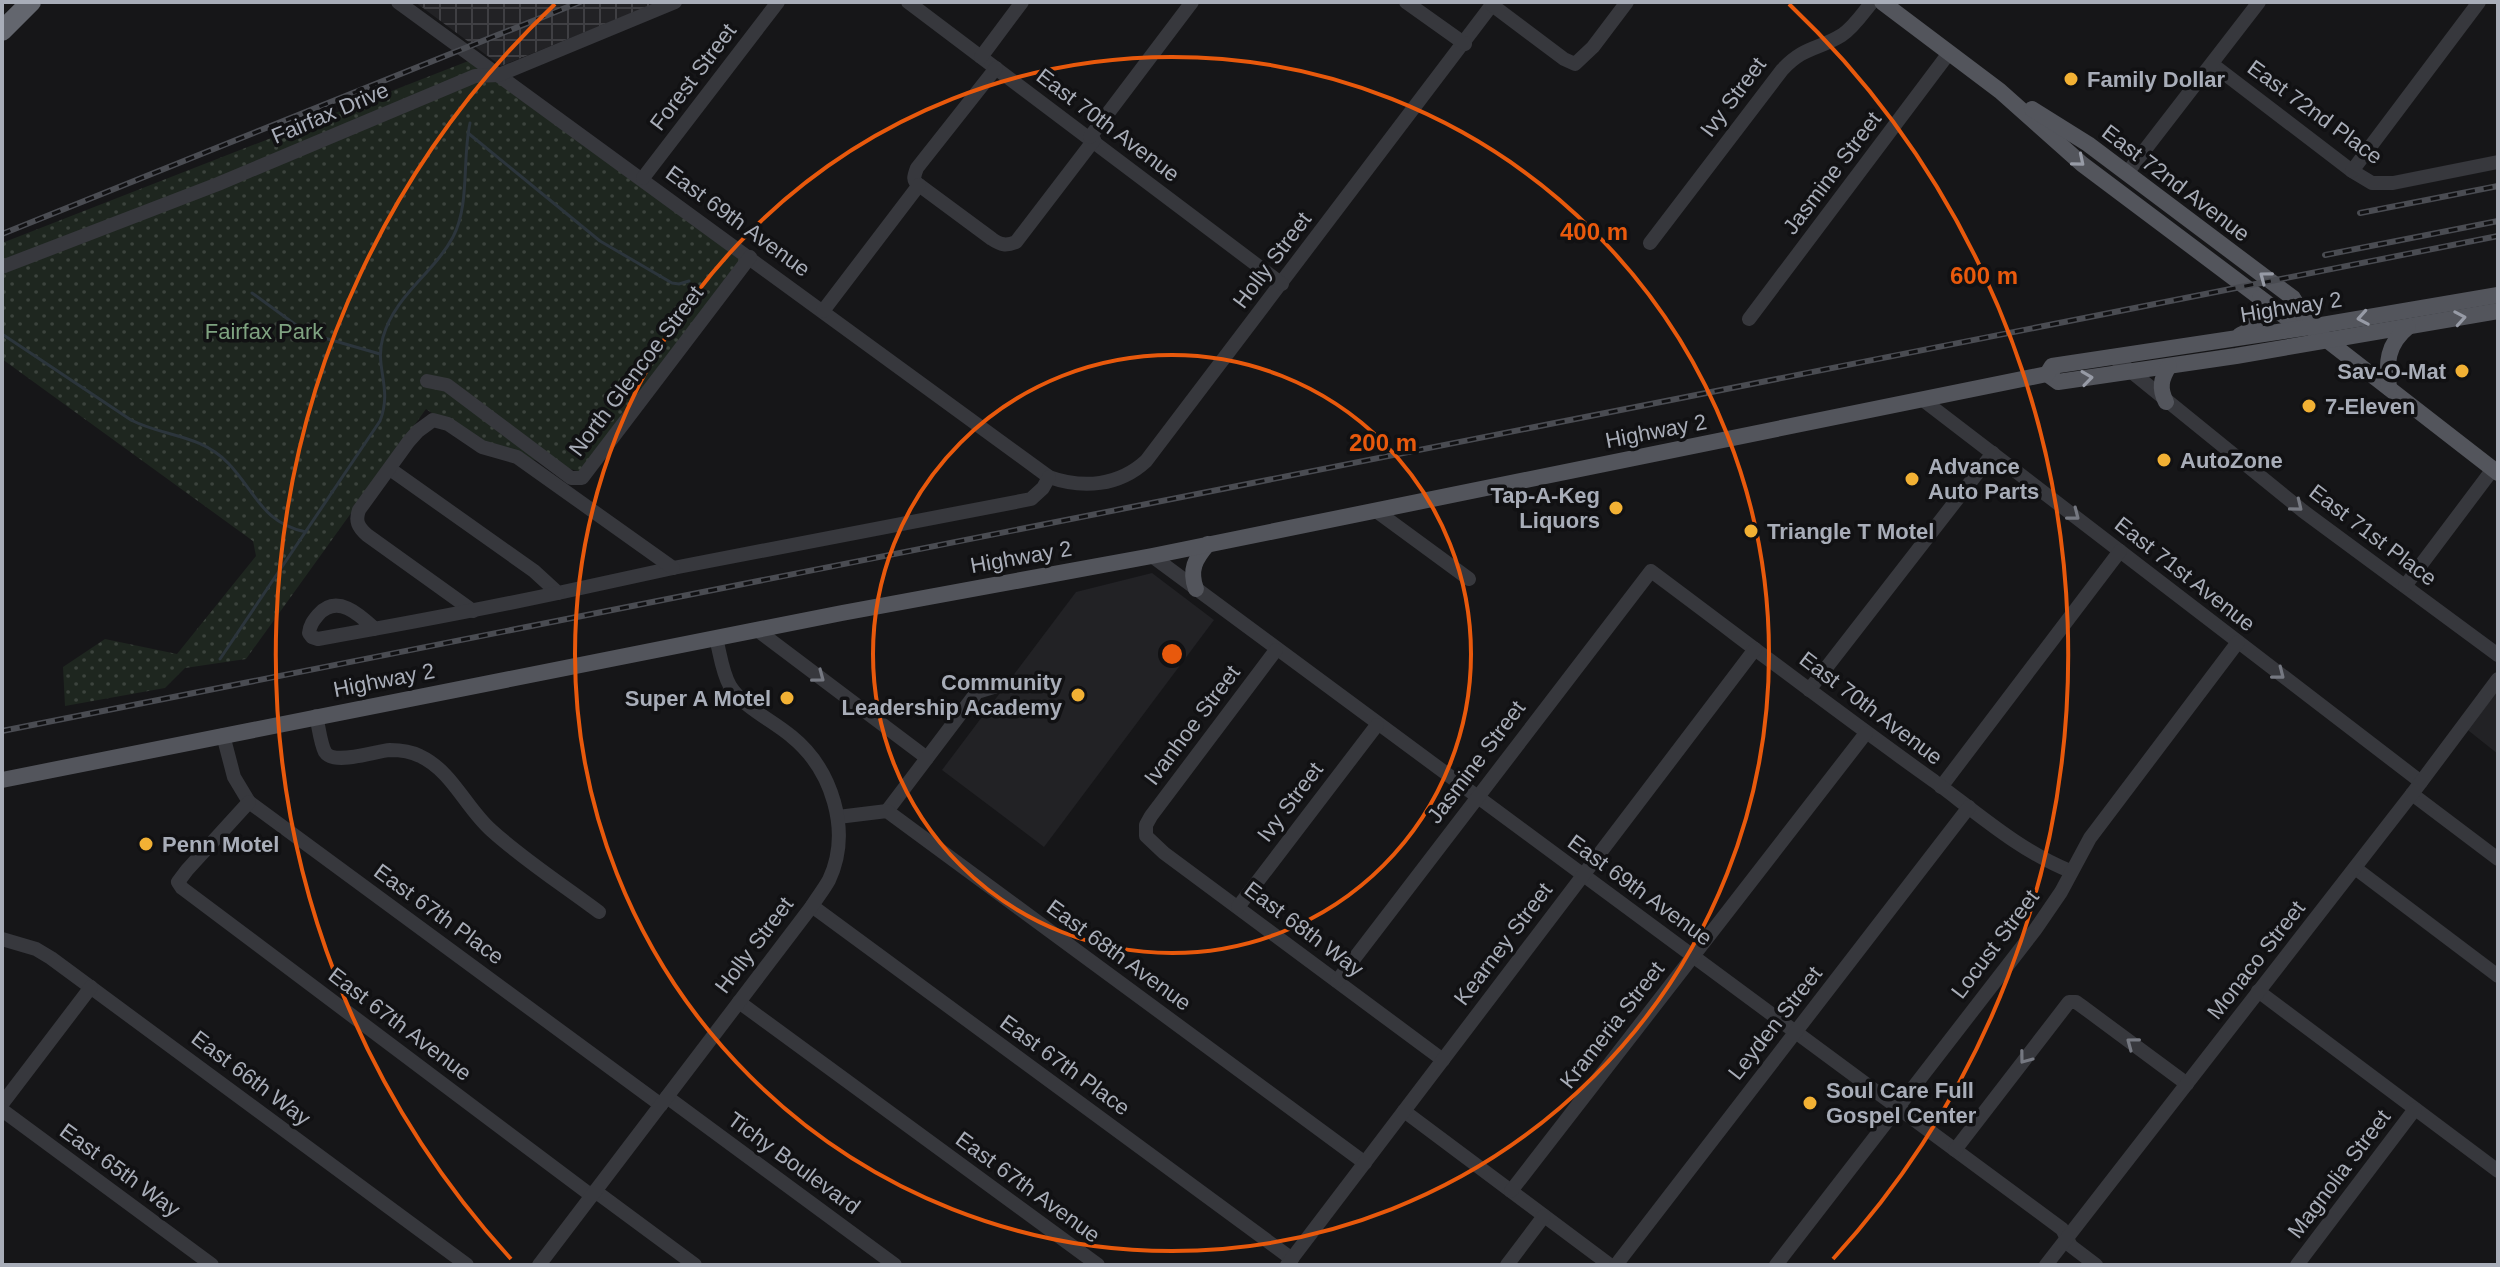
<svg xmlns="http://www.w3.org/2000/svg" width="2500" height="1267" viewBox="0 0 2500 1267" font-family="Helvetica,sans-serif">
<defs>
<pattern id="industrial-grid" width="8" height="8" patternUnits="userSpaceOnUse" patternTransform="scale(2)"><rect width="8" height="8" fill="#222225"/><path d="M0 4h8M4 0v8" fill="none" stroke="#3f3f43"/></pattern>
<pattern id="park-dots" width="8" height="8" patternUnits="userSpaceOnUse" patternTransform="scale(2)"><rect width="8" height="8" fill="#1e261f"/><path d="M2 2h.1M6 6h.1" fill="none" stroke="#3c433d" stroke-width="1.8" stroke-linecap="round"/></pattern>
</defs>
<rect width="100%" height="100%" fill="#161618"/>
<g fill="#222225">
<path d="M1152 573 1214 620 1044 847 942 770 1076 592Z"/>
<path d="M2498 683V754L2464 727Z"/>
</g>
<path fill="url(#industrial-grid)" d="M415 2H659L501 66Z"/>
<path fill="url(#park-dots)" d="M476 58 750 257 586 473 482 447 426 409 246 659 185 668 165 688 65 706 63 667 105 639 177 654 256 556 253 541 2 359V243Z"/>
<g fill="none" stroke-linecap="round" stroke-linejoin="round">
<g stroke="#2c353c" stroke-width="3">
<path d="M468 133 600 241 672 283 679 284 689 281"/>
<path d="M252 293 307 333 380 354"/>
<path d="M2 334 131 420C164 437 200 434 228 463 256 492 262 523 306 532"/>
<path d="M220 659 380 421C393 387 374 368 383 337 395 295 433 274 453 237 470 205 462 159 470 123"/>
</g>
<g stroke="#37383d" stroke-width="14">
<path d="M398 2 1049 477C1083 489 1119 486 1146 461L1494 2"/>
<path d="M908 2 1282 284"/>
<path d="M1406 2 1465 44"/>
<path d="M1492 5 1564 59 1575 64 1593 47 1627 2"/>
<path d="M981 57 1022 2"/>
<path d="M2212 64 2352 171 2372 183H2393L2498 162"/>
<path d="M996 68 917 168C914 176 912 180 919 185L992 239C1001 245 1006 246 1016 242L1094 140"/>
<path d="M1090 137 1192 2"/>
<path d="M2352 171 2479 2"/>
<path d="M2127 173 2259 2"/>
<path d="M643 178 778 2"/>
<path d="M1650 243 1782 70C1804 46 1818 50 1842 35 1854 27 1863 13 1872 2"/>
<path d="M2 267 218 184 475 76 499 75 675 2"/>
<path d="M823 311 919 185"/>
<path d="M1749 319 1949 53"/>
<path d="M2112 356 2303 511 2498 655"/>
<path d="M427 381 447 385 571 478H582L750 257"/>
<path d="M1923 400 2421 782"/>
<path d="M390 469 534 571 558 593 673 568 1031 499 1043 488 1049 477"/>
<path d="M1375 510 1469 579"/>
<path d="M1152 556 2062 1229 2071 1246 2096 1265"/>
<path d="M2405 586 2493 469"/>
<path d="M473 611 367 535C358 527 355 521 359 510L409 441 418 431 433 420 448 424 482 447 517 457 673 568"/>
<path d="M375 629C360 615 337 593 318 615 313 621 310 625 309 633L312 637 318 639C398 625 478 610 558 593"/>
<path d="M757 630 927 758"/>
<path d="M1276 650 1151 816 1146 825V836L1164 853 1443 1060"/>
<path d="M1809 690 1993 453"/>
<path d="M316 716C319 727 320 742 325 752 334 766 375 751 390 750 400 750 410 751 420 756 452 771 466 808 491 830 524 860 563 885 599 912"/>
<path d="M223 735 234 777 249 802 661 1105"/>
<path d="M1941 787 2120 551"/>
<path d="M2412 794 2498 859"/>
<path d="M249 802 187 870 178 882 182 888 592 1196"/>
<path d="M887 811 977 692 1000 685"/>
<path d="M838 817 887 811 1365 1163"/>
<path d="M2355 868 2498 976"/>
<path d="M812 906 1292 1259"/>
<path d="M1238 907 1377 725"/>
<path d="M2 939 36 949 51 958 467 1265"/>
<path d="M1337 981 1651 571C1745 641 1838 713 1934 781 1977 813 2020 851 2070 871"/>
<path d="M2258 991 2498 1171"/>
<path d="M739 1002 1098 1265"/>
<path d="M667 1097 895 1265"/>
<path d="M2 1104 91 987"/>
<path d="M2 1110 212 1265"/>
<path d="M1404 1111 1610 1265"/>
<path d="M1955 1150 2069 1002H2076L2083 1007 2187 1084"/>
<path d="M595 1191 695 1265"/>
<path d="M1511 1191 1866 733"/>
<path d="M539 1265 812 906C817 898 824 889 829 880 852 831 832 769 791 736 772 720 743 707 730 686 722 672 720 653 716 638"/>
<path d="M1287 1265 1755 649"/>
<path d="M1507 1265 1544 1216"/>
<path d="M1616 1265 1969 807"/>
<path d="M1776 1265 2035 930 2061 892 2090 838 2238 642"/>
<path d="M2046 1265 2412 794 2498 679"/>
<path d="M2297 1265 2415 1109"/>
</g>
<g stroke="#53555c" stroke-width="16">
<path d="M1882 2 2000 91 2082 164 2287 318 2310 327 2498 473"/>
<path d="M2032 109 2088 144 2293 298 2310 327"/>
<path d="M2240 335C2256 328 2262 315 2260 298"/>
<path d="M2047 374 2058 382 2236 356 2498 311"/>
<path d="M2389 388C2386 363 2387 344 2408 327"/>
<path d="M2166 402C2159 388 2161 379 2169 366"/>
<path d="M1196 589C1189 570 1195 559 1208 544"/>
<path d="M2 780 842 613 1152 556 2047 374 2052 366 2310 327 2498 295"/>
</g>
<path stroke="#63666e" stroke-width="20" d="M2 31 31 2"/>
<g stroke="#4a4c52" stroke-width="6">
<g id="rail">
<path d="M2360 213 2498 186"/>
<path d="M2 234 580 2"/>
<path d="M2325 255 2498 221"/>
<path d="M2 731 2498 236"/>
</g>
</g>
<use href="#rail" stroke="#111113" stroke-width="3" stroke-dasharray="9" stroke-linecap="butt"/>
</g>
<defs><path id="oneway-chevron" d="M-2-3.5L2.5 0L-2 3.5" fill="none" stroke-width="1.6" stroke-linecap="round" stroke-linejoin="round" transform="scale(2)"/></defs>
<g stroke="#979ba6">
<use href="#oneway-chevron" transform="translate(2079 161) rotate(40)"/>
<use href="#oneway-chevron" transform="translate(2265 277) rotate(-143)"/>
<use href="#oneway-chevron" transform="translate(2363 318) rotate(170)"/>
<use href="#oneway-chevron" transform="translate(2460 318) rotate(-10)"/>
<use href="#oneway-chevron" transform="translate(2087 378) rotate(-8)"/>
</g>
<g stroke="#757881">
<use href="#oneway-chevron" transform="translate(2297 506) rotate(39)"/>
<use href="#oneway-chevron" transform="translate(2074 515) rotate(38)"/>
<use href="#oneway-chevron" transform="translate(2279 674) rotate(38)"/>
<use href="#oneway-chevron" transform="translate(819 677) rotate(37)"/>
<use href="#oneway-chevron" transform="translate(2132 1043) rotate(-143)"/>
<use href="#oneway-chevron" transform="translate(2025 1058) rotate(127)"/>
</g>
<g fill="none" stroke="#e8590c" stroke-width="4">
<circle cx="1172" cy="654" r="299"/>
<circle cx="1172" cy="654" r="597"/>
<path d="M511 1259A896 896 0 0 1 555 4M1789 4A896 896 0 0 1 1833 1259"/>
</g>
<g fill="#f2b134" stroke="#111113" stroke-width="3">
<circle cx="2071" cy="79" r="8"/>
<circle cx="2462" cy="371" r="8"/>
<circle cx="2309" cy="406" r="8"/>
<circle cx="2164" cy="460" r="8"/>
<circle cx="1912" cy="479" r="8"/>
<circle cx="1616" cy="508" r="8"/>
<circle cx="1751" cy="531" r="8"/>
<circle cx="1078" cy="695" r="8"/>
<circle cx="787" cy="698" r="8"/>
<circle cx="146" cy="844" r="8"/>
<circle cx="1810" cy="1103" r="8"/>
</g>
<g text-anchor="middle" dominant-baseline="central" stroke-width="7" stroke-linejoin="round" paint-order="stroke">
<g font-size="22" fill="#a8adb8" stroke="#111113">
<text transform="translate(693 77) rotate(-53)">Forest Street</text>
<text transform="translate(1733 97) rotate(-53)">Ivy Street</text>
<text transform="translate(2315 112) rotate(36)">East 72nd Place</text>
<text transform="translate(330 113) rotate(-23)">Fairfax Drive</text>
<text transform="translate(1108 125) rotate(37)">East 70th Avenue</text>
<text transform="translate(1832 173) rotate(-53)">Jasmine Street</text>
<text transform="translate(2176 183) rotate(37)">East 72nd Avenue</text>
<text transform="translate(738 221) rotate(36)">East 69th Avenue</text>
<text transform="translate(1272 260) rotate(-53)">Holly Street</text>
<text transform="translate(2291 307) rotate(-9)">Highway 2</text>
<text transform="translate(636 371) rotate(-53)">North Glencoe Street</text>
<text transform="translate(1656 431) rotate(-11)">Highway 2</text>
<text transform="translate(2373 535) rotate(37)">East 71st Place</text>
<text transform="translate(1021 557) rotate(-10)">Highway 2</text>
<text transform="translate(2185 574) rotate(38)">East 71st Avenue</text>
<text transform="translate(384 680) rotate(-11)">Highway 2</text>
<text transform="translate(1871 708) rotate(37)">East 70th Avenue</text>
<text transform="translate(1192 725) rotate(-53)">Ivanhoe Street</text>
<text transform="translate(1476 762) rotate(-53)">Jasmine Street</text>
<text transform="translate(1290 802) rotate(-53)">Ivy Street</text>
<text transform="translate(1640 890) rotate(36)">East 69th Avenue</text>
<text transform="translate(439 914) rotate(36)">East 67th Place</text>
<text transform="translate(1304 929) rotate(37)">East 68th Way</text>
<text transform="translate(1503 944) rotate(-53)">Kearney Street</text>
<text transform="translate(1995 944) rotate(-53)">Locust Street</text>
<text transform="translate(754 945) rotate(-53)">Holly Street</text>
<text transform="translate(1119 955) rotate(36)">East 68th Avenue</text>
<text transform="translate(2256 960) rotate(-52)">Monaco Street</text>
<text transform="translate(1775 1023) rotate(-52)">Leyden Street</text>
<text transform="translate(400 1024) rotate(37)">East 67th Avenue</text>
<text transform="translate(1612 1025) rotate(-52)">Krameria Street</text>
<text transform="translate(1065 1065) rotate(36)">East 67th Place</text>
<text transform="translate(251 1078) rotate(37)">East 66th Way</text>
<text transform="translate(794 1163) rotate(36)">Tichy Boulevard</text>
<text transform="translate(120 1170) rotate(36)">East 65th Way</text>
<text transform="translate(2339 1174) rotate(-53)">Magnolia Street</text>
<text transform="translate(1028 1187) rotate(36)">East 67th Avenue</text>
</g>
<g font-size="22" font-weight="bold" fill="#a8adb8" stroke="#111113" text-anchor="start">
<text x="2087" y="79">Family Dollar</text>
<text x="2446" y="371" text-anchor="end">Sav-O-Mat</text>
<text x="2325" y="406">7-Eleven</text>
<text x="2180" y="460">AutoZone</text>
<text x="1928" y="466">Advance<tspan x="1928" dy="25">Auto Parts</tspan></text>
<text x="1600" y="495" text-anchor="end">Tap-A-Keg<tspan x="1600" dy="25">Liquors</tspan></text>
<text x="1767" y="531">Triangle T Motel</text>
<text x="1062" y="682" text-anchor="end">Community<tspan x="1062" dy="25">Leadership Academy</tspan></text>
<text x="771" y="698" text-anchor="end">Super A Motel</text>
<text x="162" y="844">Penn Motel</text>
<text x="1826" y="1090">Soul Care Full<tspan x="1826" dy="25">Gospel Center</tspan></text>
</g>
<g font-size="22" fill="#7fa381" stroke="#111113">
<text x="264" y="331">Fairfax Park</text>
</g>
</g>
<circle cx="1172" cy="654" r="12" fill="#e8590c" stroke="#111113" stroke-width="4"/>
<g font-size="24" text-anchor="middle" font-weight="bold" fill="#e8590c" stroke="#111113" stroke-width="7" stroke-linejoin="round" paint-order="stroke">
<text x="1594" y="240">400 m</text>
<text x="1984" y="284">600 m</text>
<text x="1383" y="451">200 m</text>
</g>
<rect width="2500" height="1267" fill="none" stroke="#a8adb8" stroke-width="8"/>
</svg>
